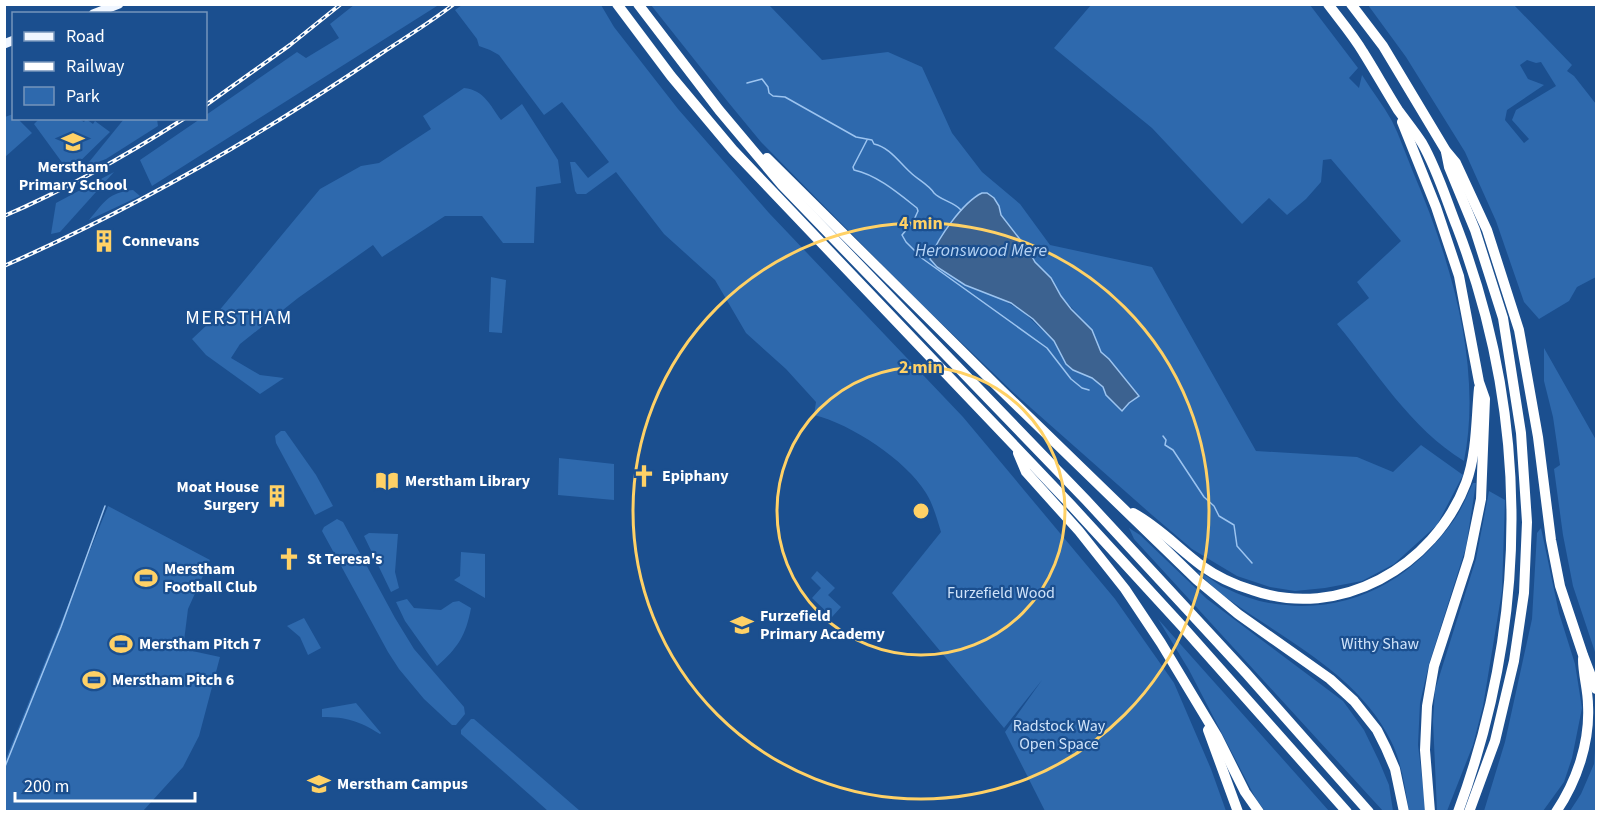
<svg xmlns="http://www.w3.org/2000/svg" width="1601" height="816" viewBox="0 0 1601 816" font-family="'Source Sans 3',sans-serif">
<rect width="100%" height="100%" fill="#1b4f8f"/>
<g fill="#2e69ad" fill-rule="evenodd">
<path d="M436 4 437 6 152 186 140 160 200 119 206 118V115L297 52 306 58 339 38 330 24 354 5Z"/>
<path d="M462 5H601L614 27 678 109 769 213 963 417 1115 599 1174 683 1211 769 1226 811H1045L1005 732 1042 680 1004 728 892 593 941 532C937 519 933 504 926 493 906 460 851 424 814 415L816 402 786 369 746 333 715 280 664 234 616 172 586 194H577L575 191 570 162H575L588 178 609 162 562 102 544 115 499 55 490 50 479 46 477 39 455 10Z"/>
<path d="M651 5H769L822 60 888 52 922 67 952 133 982 172 1020 204 1050 245 1152 267 1256 451 1357 457 1393 472 1421 445 1463 475 1437 525 1394 564 1362 581 1325 588 1295 591 1270 587 1237 576 1192 549 1152 515 1014 393 916 299 761 142 728 102ZM982 193C992 194 1001 204 1001 214L1029 251 1035 262 1051 278 1061 296 1092 330 1101 352 1109 359 1139 396 1129 403 1122 411 1106 395 1103 387 1092 378 1073 370 1066 364 1054 341 1022 311 996 296 965 285 937 267Z"/>
<path d="M1091 5H1310L1358 68 1349 78 1359 88 1362 75C1372 91 1383 105 1392 121 1400 137 1406 155 1413 172 1450 258 1483 366 1464 461 1410 428 1377 372 1337 324L1369 298 1357 282 1401 241 1331 159 1323 160 1321 182 1306 199 1287 215 1269 198 1242 224 1152 128 1054 48Z"/>
<path d="M1368 5H1514L1572 65 1567 71 1574 76 1596 104V277L1577 287 1569 301 1539 319 1524 302 1496 221 1465 152 1406 57ZM1527 60 1536 63 1541 62 1556 86 1516 110 1512 120 1529 139 1524 143 1505 120 1507 110 1544 85 1528 79 1520 65Z"/>
<path d="M464 88C484 90 490 105 501 120L522 104 558 160 561 183 536 187 534 243H503L482 216H445L382 257 373 245 298 298 240 344 231 358 260 375 284 378 260 394 206 355 192 339 208 324 320 189 361 166 379 163 431 129 423 116Z"/>
<path d="M13 114 14 118 18 119 32 133 5 157V117Z"/>
<path d="M39 119H79L84 122 86 119 93 124 95 121 110 132 69 172 34 124Z"/>
<path d="M124 119H157L158 126 106 159 85 167Z"/>
<path d="M114 172 60 232 51 234 56 203Z"/>
<path d="M133 190 140 196 89 220C105 201 108 193 133 190Z"/>
<path d="M491 277 506 280 502 333 489 332Z"/>
<path d="M1544 348 1596 440V655L1573 586 1563 535 1554 469 1560 465 1553 417 1544 381Z"/>
<path d="M281 431H285L316 475 333 506 315 515 276 443 275 436Z"/>
<path d="M559 458 614 464V500L558 495Z"/>
<path d="M1473 483H1476L1466 547 1429 664 1420 703 1418 745 1426 811H1409C1405 788 1402 763 1391 741 1360 676 1284 639 1228 599 1217 591 1207 581 1197 572 1206 574 1213 581 1221 586 1233 592 1250 599 1264 602 1343 618 1409 584 1454 520 1462 509 1467 495 1473 483Z"/>
<path d="M1489 491 1505 500 1502 591 1483 706 1473 745 1447 811H1437L1433 721 1435 690 1476 559Z"/>
<path d="M108 506 210 560 188 609 183 649 220 657 199 736 183 767 143 811H5V761Z"/>
<path d="M337 519 343 522 395 618 414 649 464 707 465 714 456 725H452L424 699 399 669 388 652 322 531 324 527Z"/>
<path d="M1129 528 1140 535 1207 599 1343 701 1364 730 1379 761 1389 785 1393 811H1383L1134 539Z"/>
<path d="M1541 528 1559 613 1575 664 1582 708 1572 758 1564 782 1543 811H1484L1505 742 1532 619 1537 533Z"/>
<path d="M369 533 398 534 395 572 399 588 391 592 364 536Z"/>
<path d="M461 552 485 554V598L454 580 460 576Z"/>
<path d="M817 571 835 588 828 595 841 607 832 617 812 598 821 588 811 578Z"/>
<path d="M407 599 414 608 441 610 453 602 459 601 471 608C466 635 458 648 437 666L405 621 396 602Z"/>
<path d="M304 618 321 648 308 655 300 637 287 626Z"/>
<path d="M1158 619 1329 811H1265L1256 799 1189 670Z"/>
<path d="M356 703 381 733 380 734C359 721 347 717 322 717V709Z"/>
<path d="M471 719H474L580 811H548L461 734V730Z"/>
<path d="M1596 734V811H1570L1581 794 1594 764Z"/>
</g>
<path fill="#3c6290" stroke="#9cc4f0" stroke-width="1.5" d="M982 193H987L994 198 999 206 1001 215 1029 251 1035 262 1051 278 1061 296 1071 309 1092 330 1101 352 1109 359 1139 396 1129 403 1122 411 1106 395 1103 387 1092 378 1073 370 1066 364 1054 341 1033 319 1011 303 965 285 937 267 930 259C937 239 963 202 982 193Z"/>
<g fill="none" stroke-linecap="round" stroke-linejoin="round">
<g stroke="#9cc4f0" stroke-width="1.5">
<path d="M747 83 762 79 768 87 769 93 773 96 785 97 856 137 872 140 874 144C889 147 899 162 910 172 918 180 928 184 934 193 940 200 954 202 961 210"/>
<path d="M867 140 853 167 854 170C877 175 898 193 917 208L918 211 913 222 902 235 906 242 923 259 1047 348 1071 379 1082 388 1089 390"/>
<path d="M1163 436 1166 440 1165 445 1173 450 1204 497 1214 506 1219 516 1234 525 1237 546 1252 563"/>
<path d="M4 769 61 627 105 506"/>
</g>
<g stroke="#f0f6ff" stroke-width="9">
<path d="M93 14 119 4"/>
<path d="M4 44 14 40"/>
</g>
<g stroke="#fff" stroke-width="10">
<path d="M617 4 671 76 733 150 1071 505 1181 625 1347 812"/>
<path d="M638 4 719 110 782 185 1086 500 1246 673 1369 812"/>
<path d="M1328 4C1340 20 1353 35 1363 52 1375 71 1386 91 1398 110 1406 121 1415 132 1422 143 1437 169 1446 199 1457 227 1530 418 1529 619 1458 812"/>
<path d="M1351 4 1383 46 1446 151 1456 163 1487 230 1519 330 1538 437 1551 540 1560 586 1583 655 1596 689"/>
<path d="M1402 122 1436 207 1459 276 1479 382 1485 399 1481 499 1469 558 1434 666 1427 706 1425 750 1430 812"/>
<path d="M1446 152 1449 167 1475 230 1503 318 1521 433 1527 522 1524 593 1514 661 1495 741 1469 812"/>
<path d="M767 158 1001 390 1197 580 1238 614 1330 679 1354 701 1377 730 1386 748 1395 769 1404 812"/>
<path d="M1018 453 1026 472 1079 531 1125 589 1161 643 1217 736 1245 792 1259 812"/>
<path d="M1133 513C1159 527 1179 549 1202 566 1216 576 1235 585 1252 590 1339 621 1434 567 1466 483 1477 453 1476 419 1479 388"/>
<path d="M1208 730 1238 812"/>
<path d="M1556 812C1577 781 1590 742 1588 705 1588 690 1583 675 1583 659"/>
</g>
<g stroke="#fff" stroke-width="4">
<g id="rail">
<path d="M206 105 290 45 341 4"/>
<path d="M4 216C67 189 127 155 185 118"/>
<path d="M4 266C137 207 262 135 382 53 406 37 431 22 454 4"/>
</g>
</g>
<use href="#rail" stroke="#1b4f8f" stroke-width="1.5" stroke-dasharray="4.5" stroke-linecap="butt"/>
</g>
<g fill="none" stroke="#ffd166" stroke-width="3">
<circle cx="921" cy="511" r="144"/>
<circle cx="921" cy="511" r="288"/>
</g>
<defs>
<g id="school-bare" transform="scale(1.8)"><path d="M0-5L7-2L0 1L-7-2ZM-4 1L0 2.5L4 1V4Q0 6-4 4Z" fill="#ffd166" stroke="#1b4f8f" stroke-width="2.5" paint-order="stroke"/></g>
<g id="building-bare" transform="scale(1.8)"><path d="M-4-6H4V6H1V3H-1V6H-4ZM-2.5-4.3h1.7v1.8h-1.7ZM.8-4.3h1.7v1.8H.8ZM-2.5-1h1.7V.8h-1.7ZM.8-1h1.7V.8H.8Z" fill="#ffd166" stroke="#1b4f8f" stroke-width="2.5" paint-order="stroke"/></g>
<g id="church-bare" transform="scale(1.8)"><path d="M-1.2-6h2.4v3.5h3.3v2.4h-3.3V6h-2.4V-.1h-3.3v-2.4h3.3Z" fill="#ffd166" stroke="#1b4f8f" stroke-width="2.5" paint-order="stroke"/></g>
<g id="library-bare" transform="scale(1.8)"><path d="M-6-4Q-3-5.5-.7-3.5V5Q-3 3-6 4ZM6-4Q3-5.5 .7-3.5V5Q3 3 6 4Z" fill="#ffd166" stroke="#1b4f8f" stroke-width="2.5" paint-order="stroke"/></g>
<g id="stadium-bare" transform="scale(1.8)"><path d="M0-5a6.5 5 0 1 0 0 10a6.5 5 0 1 0 0-10ZM-3.5-1.8h7v3.6h-7Z" fill="#ffd166" stroke="#1b4f8f" stroke-width="2.5" paint-order="stroke"/></g>
</defs>
<g fill-rule="evenodd">
<use href="#school-bare" x="73" y="142"/>
<use href="#building-bare" x="104" y="241"/>
<use href="#church-bare" x="644" y="476"/>
<use href="#library-bare" x="387" y="481"/>
<use href="#building-bare" x="277" y="496"/>
<use href="#church-bare" x="289" y="559"/>
<use href="#stadium-bare" x="146" y="578"/>
<use href="#school-bare" x="742" y="625"/>
<use href="#stadium-bare" x="121" y="644"/>
<use href="#stadium-bare" x="94" y="680"/>
<use href="#school-bare" x="319" y="784"/>
</g>
<g text-anchor="middle" dominant-baseline="central" stroke-width="4.5" stroke-linejoin="round" paint-order="stroke">
<g font-size="16" font-weight="bold" fill="#fff" stroke="#1b4f8f" text-anchor="start">
<text x="73" y="167" text-anchor="middle">Merstham<tspan x="73" dy="18">Primary School</tspan></text>
<text x="122" y="241">Connevans</text>
<text x="662" y="476">Epiphany</text>
<text x="405" y="481">Merstham Library</text>
<text x="259" y="487" text-anchor="end">Moat House<tspan x="259" dy="18">Surgery</tspan></text>
<text x="307" y="559">St Teresa's</text>
<text x="164" y="569">Merstham<tspan x="164" dy="18">Football Club</tspan></text>
<text x="760" y="616">Furzefield<tspan x="760" dy="18">Primary Academy</tspan></text>
<text x="139" y="644">Merstham Pitch 7</text>
<text x="112" y="680">Merstham Pitch 6</text>
<text x="337" y="784">Merstham Campus</text>
</g>
<g font-size="16" fill="#cfe3fa" stroke="#1b4f8f">
<text x="1001" y="593">Furzefield Wood</text>
<text x="1380" y="644">Withy Shaw</text>
<text x="1059" y="726">Radstock Way<tspan x="1059" dy="18">Open Space</tspan></text>
</g>
<g font-size="18" font-style="italic" fill="#b5d3f5" stroke="#1b4f8f">
<text x="981" y="250">Heronswood Mere</text>
</g>
<g font-size="20" letter-spacing="1.5" fill="#fff" stroke="#1b4f8f">
<text x="239" y="318">MERSTHAM</text>
</g>
</g>
<circle cx="921" cy="511" r="9" fill="#ffd166" stroke="#1b4f8f" stroke-width="3"/>
<g font-size="18" text-anchor="middle" font-weight="bold" fill="#ffd166" stroke="#1b4f8f" stroke-width="4.5" stroke-linejoin="round" paint-order="stroke">
<text x="921" y="229">4 min</text>
<text x="921" y="373">2 min</text>
</g>
<rect width="1601" height="816" fill="none" stroke="#ffffff" stroke-width="12"/>
<rect x="12" y="12" width="195" height="108" fill="#1b4f8f" stroke="#7695bc" stroke-width="1.5"/>
<rect x="24" y="32" width="30" height="9" fill="#f0f6ff" stroke="#7695bc" stroke-width="1.5"/>
<text x="66" y="42" font-size="18" fill="#ffffff">Road</text>
<rect x="24" y="62" width="30" height="9" fill="#ffffff" stroke="#7695bc" stroke-width="1.5"/>
<text x="66" y="72" font-size="18" fill="#ffffff">Railway</text>
<rect x="24" y="87" width="30" height="18" fill="#2e69ad" stroke="#7695bc" stroke-width="1.5"/>
<text x="66" y="102" font-size="18" fill="#ffffff">Park</text>
<path d="M15 792v9h180v-9" fill="none" stroke="#ffffff" stroke-width="3"/>
<text x="24" y="792" font-size="18" fill="#ffffff" stroke="#1b4f8f" stroke-width="4.5" paint-order="stroke">200 m</text>
</svg>
